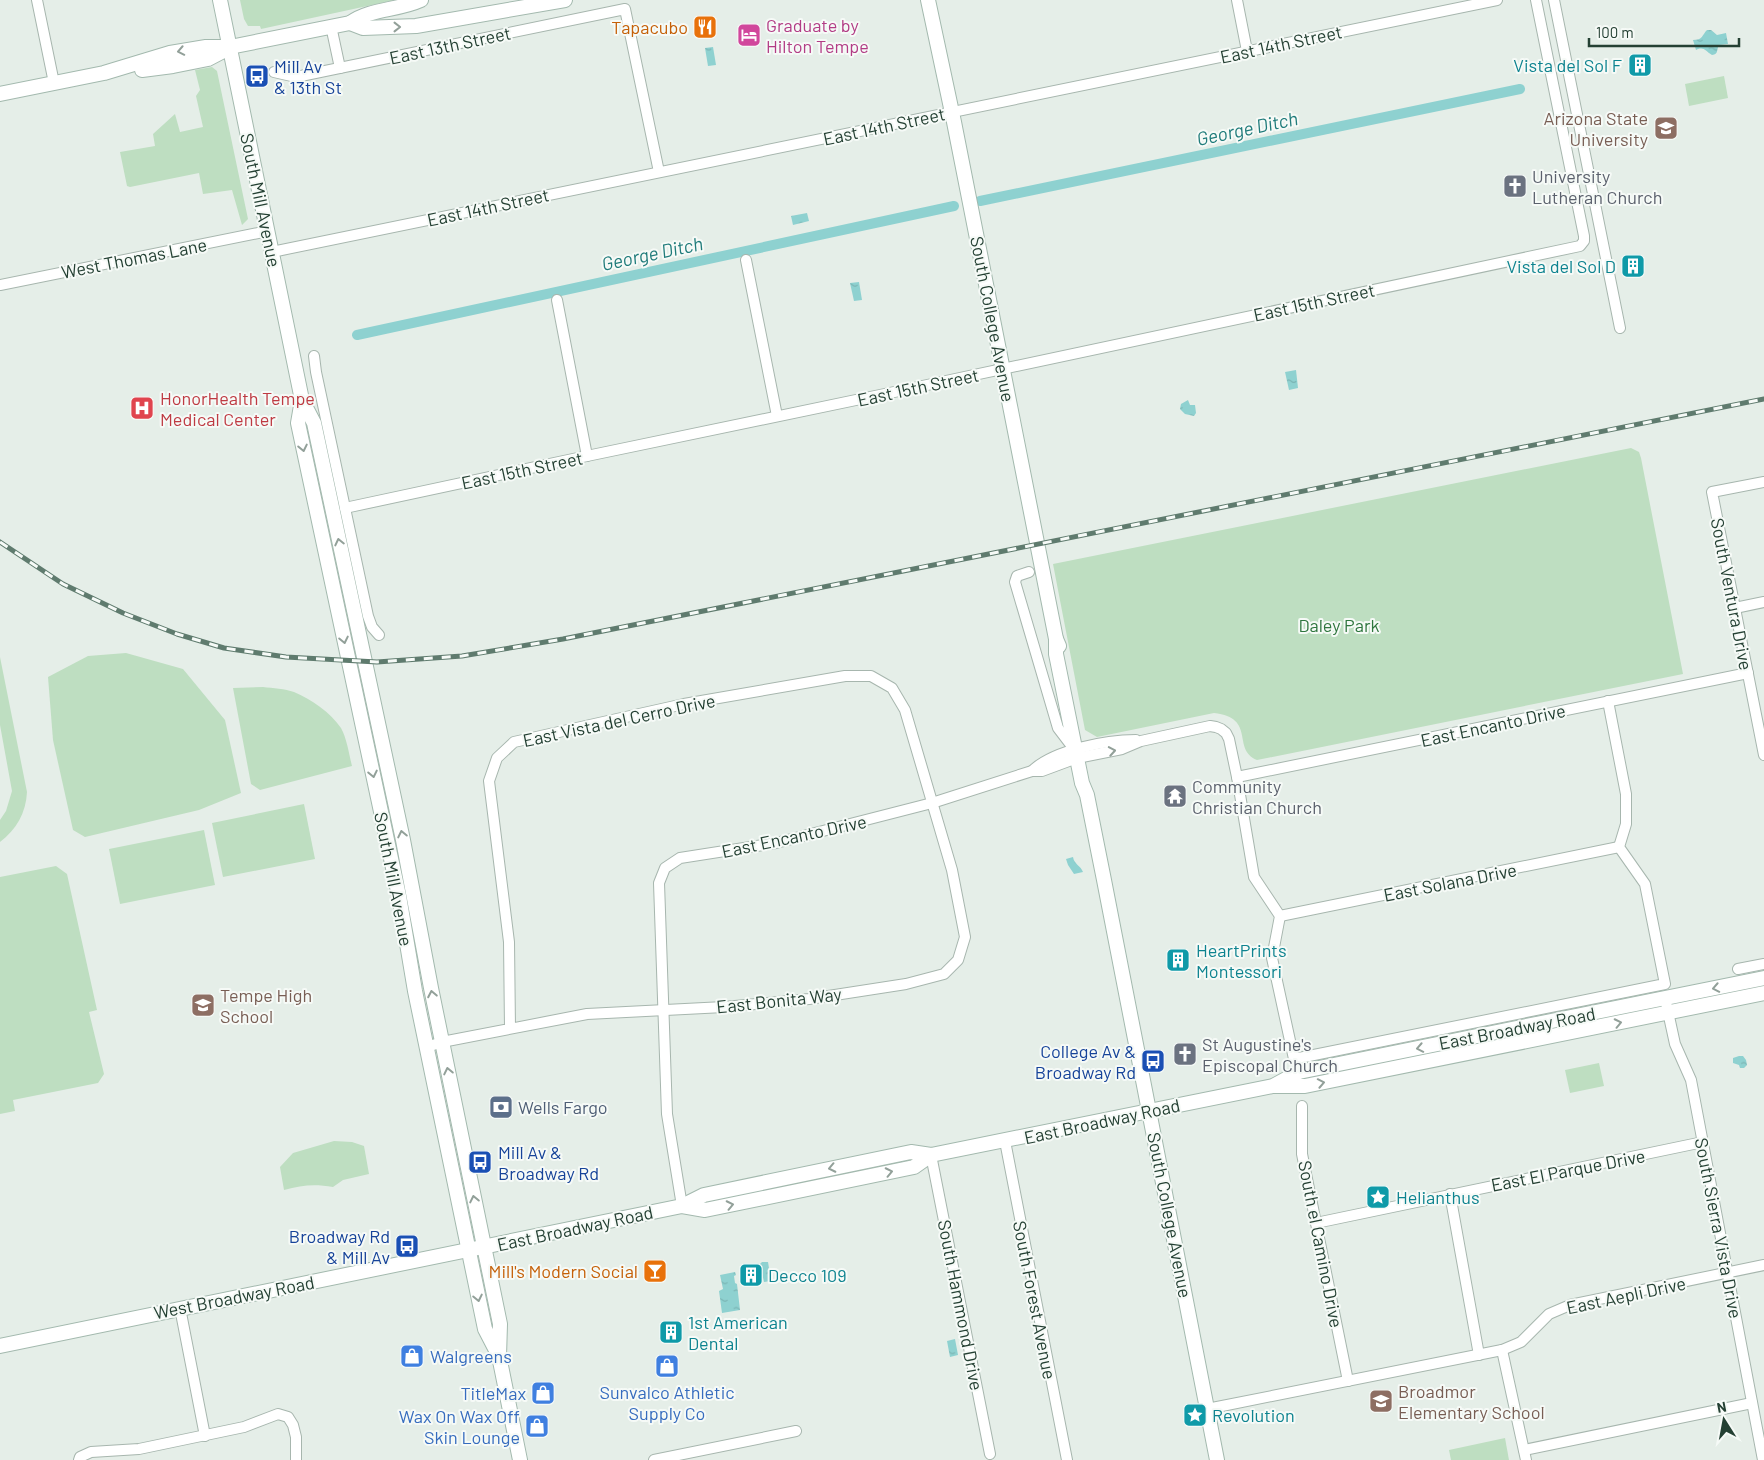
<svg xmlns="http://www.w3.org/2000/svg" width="1764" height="1460" viewBox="0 0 1764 1460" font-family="Barlow,sans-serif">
<defs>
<pattern id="water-ripples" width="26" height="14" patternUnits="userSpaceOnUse" patternTransform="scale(1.25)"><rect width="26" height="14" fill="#8ed1d0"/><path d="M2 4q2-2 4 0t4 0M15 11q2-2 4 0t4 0" fill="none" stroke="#7ab4b3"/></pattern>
</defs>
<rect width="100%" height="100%" fill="#e5eee8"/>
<g fill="#bedec1">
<path d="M240 0H395L261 29 260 26H248L244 19Z"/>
<path d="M212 67 217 71 248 219 242 225 232 190 203 194 199 173 130 187 127 186 120 152 155 146 153 134 175 114 180 132 203 127 196 96 200 90 195 70Z"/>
<path d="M1724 76 1728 98 1689 106 1685 84Z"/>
<path d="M1631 448 1639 452 1641 458 1683 674 1257 760C1231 749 1257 718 1214 713L1097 737 1085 730 1053 564Z"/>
<path d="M126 653 183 669 225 720 241 793 199 810 85 837 73 830 53 740 48 677 88 656Z"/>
<path d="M0 657 27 792C26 813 16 830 0 842V820L6 811 12 791 0 725Z"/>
<path d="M263 687C273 688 285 689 294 692 311 699 331 713 341 728 347 739 349 754 352 766L260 790 251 784 233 688Z"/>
<path d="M304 804 315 859 223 877 212 823Z"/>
<path d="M204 830 215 885 120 904 109 849Z"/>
<path d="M56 866 67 874 97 1010 89 1012 104 1074 98 1083 13 1100 15 1111 0 1114V877Z"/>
<path d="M1599 1063 1604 1086 1570 1093 1565 1070Z"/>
<path d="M334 1141 352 1142 364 1146 369 1174 343 1180 333 1187C315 1184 302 1185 284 1190L280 1167 293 1153Z"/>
<path d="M1505 1438 1509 1460H1451L1449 1450Z"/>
</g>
<g fill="url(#water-ripples)">
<path d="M1707 30H1711L1717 35 1726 33 1728 44 1719 45C1716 50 1719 54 1712 55 1705 51 1704 46 1696 50L1693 40C1703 40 1702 35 1707 30Z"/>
<path d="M713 47 716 65 708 66 705 48Z"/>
<path d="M807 213 809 221 793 225 791 216Z"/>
<path d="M859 282 862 300 854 301 850 283Z"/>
<path d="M1296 370 1298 388 1289 390 1285 372Z"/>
<path d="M1188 400 1190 405H1195L1196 413 1194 416 1185 414 1180 409 1181 404Z"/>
<path d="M1073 857C1074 864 1081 866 1083 872L1074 874 1068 865 1066 859Z"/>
<path d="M1739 1056H1743L1746 1060 1747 1065 1744 1068H1740L1739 1065 1733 1063V1058Z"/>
<path d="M762 1262H768L771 1281 764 1282 760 1264Z"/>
<path d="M735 1272 736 1275 734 1276 735 1283 737 1284 740 1310 722 1313 719 1291 723 1289 720 1275Z"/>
<path d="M955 1339 958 1355 950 1357 947 1341Z"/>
</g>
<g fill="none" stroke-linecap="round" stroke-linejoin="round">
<g stroke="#8ed1d0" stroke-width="10">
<path d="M980 201 1520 89"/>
<path d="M357 335 954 206"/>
</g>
<g stroke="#a7b6ae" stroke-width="12">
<g id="street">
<path d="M37 0 54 83"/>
<path d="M1237 0 1247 51"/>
<path d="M1554 0 1620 328"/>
<path d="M331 26 340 68"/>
<path d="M274 72 296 77 625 9 659 172"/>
<path d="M272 252 1497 0"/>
<path d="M746 260 777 416"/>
<path d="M0 285 268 231"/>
<path d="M557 300 587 456"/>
<path d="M314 356 316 372 368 616 372 627 379 635"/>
<path d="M1764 482 1712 492 1764 755"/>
<path d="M345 508 587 456 899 391 1580 246 1584 241V236L1536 0"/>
<path d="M1029 572 1017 576 1015 582 1058 728 1074 749"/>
<path d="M1735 608 1764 602"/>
<path d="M1032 771C1054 750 1106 740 1136 740"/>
<path d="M1237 777 1748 673"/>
<path d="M1280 916 1619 847"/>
<path d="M1738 969 1764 964"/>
<path d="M1665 998 1675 1044 1691 1080 1763 1460"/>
<path d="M433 1045 442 1042 587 1014 724 1007 809 999 906 984 944 974 958 960 965 937 952 870 905 710 892 688 871 676H845L684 704 514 742 497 758 489 781 509 942 510 1028"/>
<path d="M1302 1106V1154L1348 1381"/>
<path d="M1005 1141 1067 1460"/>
<path d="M931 1155 990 1454"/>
<path d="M1450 1194 1479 1355"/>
<path d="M682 1206 667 1114 659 883 665 868 680 858 776 843 932 803 1032 771H1042L1077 758 1122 749 1141 741 1210 726 1216 727 1221 729 1226 733 1229 739 1237 777 1254 877 1280 916 1272 958 1294 1059 1665 984 1645 884 1619 847 1626 824V794L1608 701"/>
<path d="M1316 1223 1703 1142"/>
<path d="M180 1308 205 1436"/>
<path d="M1502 1350 1526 1460"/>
<path d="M1207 1409 1502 1350 1521 1342 1549 1314 1570 1305 1764 1265"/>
<path d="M1524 1450 1752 1403"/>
<path d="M79 1460 80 1457 91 1452 139 1449 244 1427 278 1414 288 1417 293 1425 296 1437V1460"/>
<path d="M654 1460 796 1431"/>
</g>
</g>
<g stroke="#a3b9ae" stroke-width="16">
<g id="secondary">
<path d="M220 0 302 400 314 423 403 840 431 988 500 1324 499 1356 520 1460"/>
<path d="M928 0 954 122 1056 639 1059 646"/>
<path d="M350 23 363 28 416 26 565 0"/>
<path d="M142 70 173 66 208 59 229 48"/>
<path d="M0 94 104 73 170 53 206 47H230L350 23C371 8 397 11 421 0"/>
<path d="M302 400 298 423 399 896 415 991 485 1329 498 1354"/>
<path d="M1056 639V654L1082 783 1087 795 1104 880 1217 1460"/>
<path d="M1275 1085 1299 1072 1764 978"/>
<path d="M682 1206 705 1210 914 1167 931 1155"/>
<path d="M0 1346 682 1206 704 1195 911 1152 931 1155 1273 1086H1305L1764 993"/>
</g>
</g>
<use href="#street" stroke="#fff" stroke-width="10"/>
<use href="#secondary" stroke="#fff" stroke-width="14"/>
<g stroke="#5f7b6e" stroke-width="5">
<path id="rail" d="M0 542 63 584 123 613 177 634 224 648 286 657 377 662 462 656 563 639 1764 399"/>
</g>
<use href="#rail" stroke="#f6faf7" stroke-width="3" stroke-dasharray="9" stroke-linecap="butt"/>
</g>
<defs><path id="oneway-chevron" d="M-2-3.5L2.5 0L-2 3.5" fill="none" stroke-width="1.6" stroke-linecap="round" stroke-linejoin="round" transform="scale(1.25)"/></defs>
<g stroke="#92a099">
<use href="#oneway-chevron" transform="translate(397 27)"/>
<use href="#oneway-chevron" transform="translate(181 51) rotate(169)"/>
<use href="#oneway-chevron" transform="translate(303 448) rotate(78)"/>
<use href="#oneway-chevron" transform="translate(339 542) rotate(-103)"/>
<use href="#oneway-chevron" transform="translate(344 640) rotate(78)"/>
<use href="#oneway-chevron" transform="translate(1112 751) rotate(-10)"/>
<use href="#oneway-chevron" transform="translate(373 774) rotate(78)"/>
<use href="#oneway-chevron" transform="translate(402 834) rotate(-102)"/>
<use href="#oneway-chevron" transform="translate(1716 988) rotate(169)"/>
<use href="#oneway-chevron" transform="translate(432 994) rotate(-101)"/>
<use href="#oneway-chevron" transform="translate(1618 1023) rotate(-12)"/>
<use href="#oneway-chevron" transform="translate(1420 1048) rotate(169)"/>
<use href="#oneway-chevron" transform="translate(448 1071) rotate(-102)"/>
<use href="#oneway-chevron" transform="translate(1321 1083) rotate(-11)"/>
<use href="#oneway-chevron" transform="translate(832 1168) rotate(168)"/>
<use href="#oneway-chevron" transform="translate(889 1172) rotate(-12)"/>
<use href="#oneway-chevron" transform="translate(474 1199) rotate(-102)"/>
<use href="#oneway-chevron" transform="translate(730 1205) rotate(-12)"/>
<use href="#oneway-chevron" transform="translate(478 1298) rotate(78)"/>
</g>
<defs>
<g id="restaurant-square" transform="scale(1.25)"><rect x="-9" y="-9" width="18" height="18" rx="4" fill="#e8710a" stroke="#f6faf7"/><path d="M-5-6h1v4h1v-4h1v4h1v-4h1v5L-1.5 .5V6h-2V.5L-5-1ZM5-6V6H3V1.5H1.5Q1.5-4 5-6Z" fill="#fff"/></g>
<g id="hotel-square" transform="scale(1.25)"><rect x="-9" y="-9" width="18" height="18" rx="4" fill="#d1479c" stroke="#f6faf7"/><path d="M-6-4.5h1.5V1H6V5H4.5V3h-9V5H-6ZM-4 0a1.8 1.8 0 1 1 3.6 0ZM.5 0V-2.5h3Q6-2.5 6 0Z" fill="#fff"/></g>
<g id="building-square" transform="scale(1.25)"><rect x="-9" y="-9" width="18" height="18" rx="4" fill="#0f9aa8" stroke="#f6faf7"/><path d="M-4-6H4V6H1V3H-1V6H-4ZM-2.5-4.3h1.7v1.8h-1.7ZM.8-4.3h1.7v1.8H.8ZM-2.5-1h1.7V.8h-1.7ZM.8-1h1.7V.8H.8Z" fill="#fff"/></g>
<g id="bus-square" transform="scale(1.25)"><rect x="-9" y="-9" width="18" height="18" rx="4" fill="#1a4fb4" stroke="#f6faf7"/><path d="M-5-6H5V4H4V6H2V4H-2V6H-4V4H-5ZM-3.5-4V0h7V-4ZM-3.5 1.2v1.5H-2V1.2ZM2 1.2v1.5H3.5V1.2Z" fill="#fff"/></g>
<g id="university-square" transform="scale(1.25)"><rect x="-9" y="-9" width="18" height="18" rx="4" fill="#8d6e63" stroke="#f6faf7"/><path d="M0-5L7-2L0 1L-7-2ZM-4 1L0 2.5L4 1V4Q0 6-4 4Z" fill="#fff"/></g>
<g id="church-square" transform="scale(1.25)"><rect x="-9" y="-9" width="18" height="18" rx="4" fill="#6b7280" stroke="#f6faf7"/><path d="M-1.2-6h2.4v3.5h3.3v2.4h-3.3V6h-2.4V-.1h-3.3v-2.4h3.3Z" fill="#fff"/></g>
<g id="hospital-square" transform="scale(1.25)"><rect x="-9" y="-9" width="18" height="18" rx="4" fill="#e0444e" stroke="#f6faf7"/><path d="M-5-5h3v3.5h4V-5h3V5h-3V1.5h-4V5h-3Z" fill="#fff"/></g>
<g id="temple-square" transform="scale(1.25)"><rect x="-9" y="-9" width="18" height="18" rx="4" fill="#6b7280" stroke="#f6faf7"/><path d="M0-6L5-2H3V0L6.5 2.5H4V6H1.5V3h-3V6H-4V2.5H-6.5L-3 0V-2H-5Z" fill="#fff"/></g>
<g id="school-square" transform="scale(1.25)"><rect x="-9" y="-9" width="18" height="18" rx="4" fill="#8d6e63" stroke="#f6faf7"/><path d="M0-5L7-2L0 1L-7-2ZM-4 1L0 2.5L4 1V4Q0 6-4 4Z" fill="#fff"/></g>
<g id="bank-square" transform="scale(1.25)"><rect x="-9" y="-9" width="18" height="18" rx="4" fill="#5c6f8a" stroke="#f6faf7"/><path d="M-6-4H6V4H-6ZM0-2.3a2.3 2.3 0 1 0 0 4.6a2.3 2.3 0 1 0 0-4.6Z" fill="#fff"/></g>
<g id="sight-square" transform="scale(1.25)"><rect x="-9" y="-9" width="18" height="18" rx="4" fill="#0f9aa8" stroke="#f6faf7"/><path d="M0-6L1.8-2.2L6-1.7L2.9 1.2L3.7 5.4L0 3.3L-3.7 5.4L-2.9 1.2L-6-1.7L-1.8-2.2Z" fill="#fff"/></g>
<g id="bar-square" transform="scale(1.25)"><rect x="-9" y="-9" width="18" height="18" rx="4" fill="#e8710a" stroke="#f6faf7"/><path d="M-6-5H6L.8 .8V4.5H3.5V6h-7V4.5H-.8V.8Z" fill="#fff"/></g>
<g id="shop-square" transform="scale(1.25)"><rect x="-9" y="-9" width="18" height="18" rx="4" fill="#3f7fe0" stroke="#f6faf7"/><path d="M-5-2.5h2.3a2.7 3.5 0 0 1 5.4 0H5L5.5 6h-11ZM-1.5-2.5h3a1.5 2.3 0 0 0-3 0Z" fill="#fff"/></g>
</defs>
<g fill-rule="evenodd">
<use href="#restaurant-square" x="705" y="27"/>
<use href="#hotel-square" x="749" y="35"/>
<use href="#building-square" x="1640" y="65"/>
<use href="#bus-square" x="257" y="76"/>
<use href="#university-square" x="1666" y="128"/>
<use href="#church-square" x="1515" y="186"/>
<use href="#building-square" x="1633" y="266"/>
<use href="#hospital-square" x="142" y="408"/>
<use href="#temple-square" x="1175" y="796"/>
<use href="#building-square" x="1178" y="960"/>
<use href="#school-square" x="203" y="1005"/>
<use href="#church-square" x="1185" y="1054"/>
<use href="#bus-square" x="1153" y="1061"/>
<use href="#bank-square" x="501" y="1107"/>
<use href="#bus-square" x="480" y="1162"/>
<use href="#sight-square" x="1378" y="1197"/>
<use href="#bus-square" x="407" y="1246"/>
<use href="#bar-square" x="655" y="1271"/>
<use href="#building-square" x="751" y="1275"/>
<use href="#building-square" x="671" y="1332"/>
<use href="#shop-square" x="412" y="1356"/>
<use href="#shop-square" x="667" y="1366"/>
<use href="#shop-square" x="543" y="1393"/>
<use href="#school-square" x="1381" y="1401"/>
<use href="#sight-square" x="1195" y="1415"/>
<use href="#shop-square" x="537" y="1426"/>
</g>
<g text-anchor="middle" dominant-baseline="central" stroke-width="4" stroke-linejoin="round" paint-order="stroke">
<g font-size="18" fill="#b23c85" stroke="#f6faf7" text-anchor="start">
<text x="766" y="25">Graduate by<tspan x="766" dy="21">Hilton Tempe</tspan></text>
</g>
<g font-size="18" fill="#c56008" stroke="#f6faf7" text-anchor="end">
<text x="688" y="27">Tapacubo</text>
<text x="638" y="1271">Mill's Modern Social</text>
</g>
<g font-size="18" fill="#244033" stroke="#f6faf7">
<text transform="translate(1281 44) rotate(-12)">East 14th Street</text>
<text transform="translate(450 45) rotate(-12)">East 13th Street</text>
<text transform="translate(884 126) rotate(-12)">East 14th Street</text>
<text transform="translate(261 200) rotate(78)">South Mill Avenue</text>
<text transform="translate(488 207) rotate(-12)">East 14th Street</text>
<text transform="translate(134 258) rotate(-11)">West Thomas Lane</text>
<text transform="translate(1314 302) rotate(-12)">East 15th Street</text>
<text transform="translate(993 319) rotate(79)">South College Avenue</text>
<text transform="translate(918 387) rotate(-12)">East 15th Street</text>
<text transform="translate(522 470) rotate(-12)">East 15th Street</text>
<text transform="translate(1732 594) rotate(79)">South Ventura Drive</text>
<text transform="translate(619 720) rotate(-12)">East Vista del Cerro Drive</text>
<text transform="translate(1493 725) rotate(-12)">East Encanto Drive</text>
<text transform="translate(794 836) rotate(-12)">East Encanto Drive</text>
<text transform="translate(394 879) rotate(79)">South Mill Avenue</text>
<text transform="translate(1450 882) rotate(-11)">East Solana Drive</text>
<text transform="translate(779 1000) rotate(-6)">East Bonita Way</text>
<text transform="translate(1517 1028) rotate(-11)">East Broadway Road</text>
<text transform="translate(1102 1121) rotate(-12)">East Broadway Road</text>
<text transform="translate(1568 1170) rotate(-11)">East El Parque Drive</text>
<text transform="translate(1170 1215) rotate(79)">South College Avenue</text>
<text transform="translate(575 1228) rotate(-12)">East Broadway Road</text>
<text transform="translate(1719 1228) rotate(79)">South Sierra Vista Drive</text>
<text transform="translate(1321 1244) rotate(79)">South el Camino Drive</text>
<text transform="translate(1626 1295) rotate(-12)">East Aepli Drive</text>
<text transform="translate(234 1297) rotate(-11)">West Broadway Road</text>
<text transform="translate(1035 1300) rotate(79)">South Forest Avenue</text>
<text transform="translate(961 1305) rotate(79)">South Hammond Drive</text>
</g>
<g font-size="18" fill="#0d838f" stroke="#f6faf7" text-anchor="start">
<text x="1622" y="65" text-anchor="end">Vista del Sol F</text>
<text x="1616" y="266" text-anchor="end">Vista del Sol D</text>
<text x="1196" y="950">HeartPrints<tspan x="1196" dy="21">Montessori</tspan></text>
<text x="1396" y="1197">Helianthus</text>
<text x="768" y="1275">Decco 109</text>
<text x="688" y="1322">1st American<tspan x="688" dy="21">Dental</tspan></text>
<text x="1212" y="1415">Revolution</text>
</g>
<g font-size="18" fill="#164399" stroke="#f6faf7" text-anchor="start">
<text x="274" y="66">Mill Av<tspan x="274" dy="21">&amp; 13th St</tspan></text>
<text x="1136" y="1051" text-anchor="end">College Av &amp;<tspan x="1136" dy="21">Broadway Rd</tspan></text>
<text x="498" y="1152">Mill Av &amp;<tspan x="498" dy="21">Broadway Rd</tspan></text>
<text x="390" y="1236" text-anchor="end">Broadway Rd<tspan x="390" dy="21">&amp; Mill Av</tspan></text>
</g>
<g font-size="18" fill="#785e54" stroke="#f6faf7" text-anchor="start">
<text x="1648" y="118" text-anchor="end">Arizona State<tspan x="1648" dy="21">University</tspan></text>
<text x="220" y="995">Tempe High<tspan x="220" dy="21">School</tspan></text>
<text x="1398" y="1391">Broadmor<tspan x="1398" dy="21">Elementary School</tspan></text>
</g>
<g font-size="18" fill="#5b616d" stroke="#f6faf7" text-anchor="start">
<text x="1532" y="176">University<tspan x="1532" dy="21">Lutheran Church</tspan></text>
<text x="1192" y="786">Community<tspan x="1192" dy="21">Christian Church</tspan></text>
<text x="1202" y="1044">St Augustine's<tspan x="1202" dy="21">Episcopal Church</tspan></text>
</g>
<g font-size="18" fill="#be3a42" stroke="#f6faf7" text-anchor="start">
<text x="160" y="398">HonorHealth Tempe<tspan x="160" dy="21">Medical Center</tspan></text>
</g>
<g font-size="18" fill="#2f763e" stroke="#f6faf7">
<text x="1339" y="625">Daley Park</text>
</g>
<g font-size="18" fill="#4e5e75" stroke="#f6faf7" text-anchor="start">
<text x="518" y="1107">Wells Fargo</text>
</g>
<g font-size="18" fill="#366cbe" stroke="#f6faf7" text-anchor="end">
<text x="430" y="1356" text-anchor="start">Walgreens</text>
<text x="667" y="1392" text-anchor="middle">Sunvalco Athletic<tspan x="667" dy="21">Supply Co</tspan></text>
<text x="526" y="1393">TitleMax</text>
<text x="520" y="1416">Wax On Wax Off<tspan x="520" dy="21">Skin Lounge</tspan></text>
</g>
<g font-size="19" font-style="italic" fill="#1f7b7a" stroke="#f6faf7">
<text transform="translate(1247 128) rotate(-12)">George Ditch</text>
<text transform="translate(652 253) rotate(-12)">George Ditch</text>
</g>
</g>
<g transform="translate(1724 1420) rotate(349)" stroke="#f6faf7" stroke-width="4" paint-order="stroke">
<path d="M0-4L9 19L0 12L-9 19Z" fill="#244033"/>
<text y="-8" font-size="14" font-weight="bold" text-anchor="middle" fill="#244033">N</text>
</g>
<path d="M1589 38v8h150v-8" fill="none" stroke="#244033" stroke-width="2.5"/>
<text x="1596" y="38" font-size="15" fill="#244033" stroke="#f6faf7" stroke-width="4" paint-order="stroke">100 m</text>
</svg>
